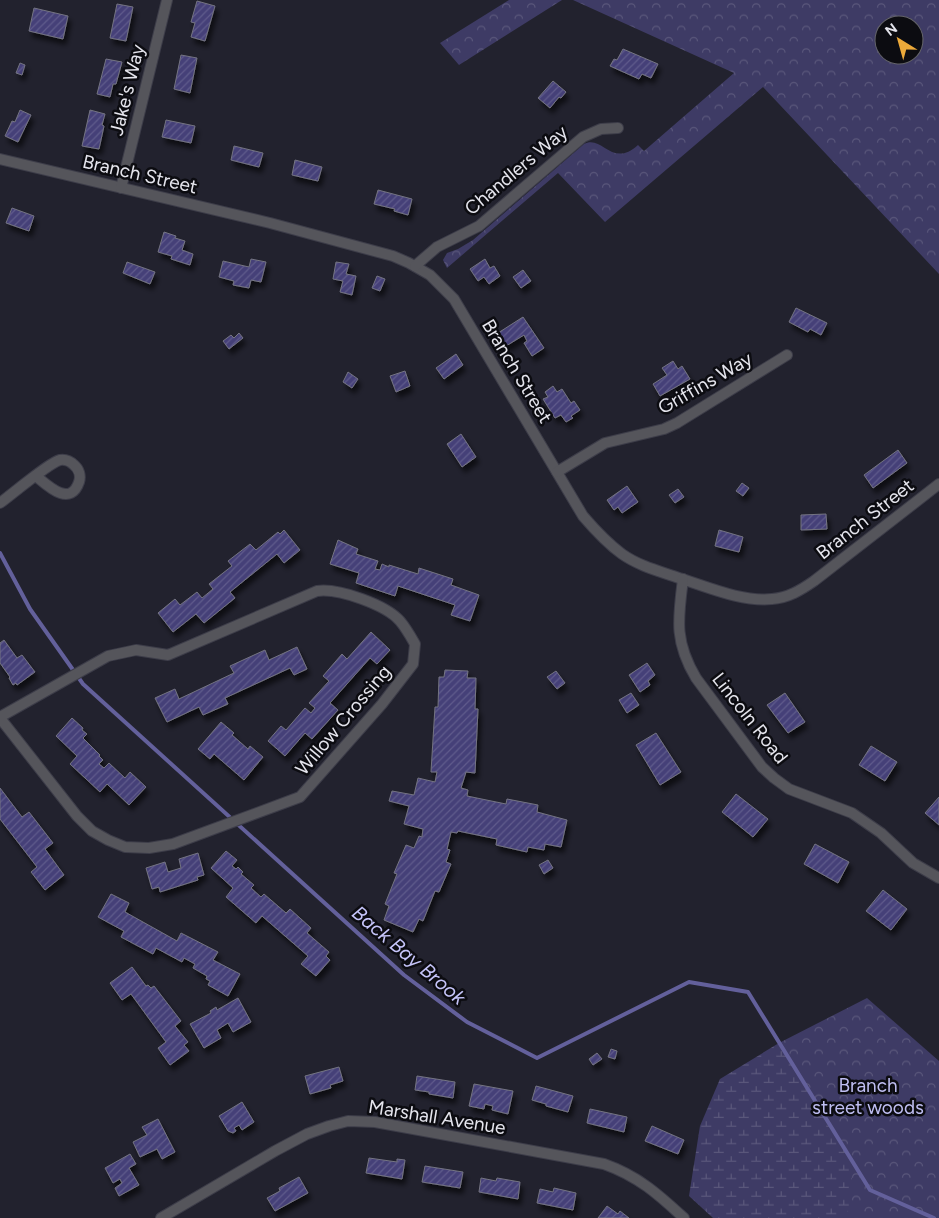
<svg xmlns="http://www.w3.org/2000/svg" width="939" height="1218" viewBox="0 0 939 1218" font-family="Figtree,sans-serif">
<defs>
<pattern id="forest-crowns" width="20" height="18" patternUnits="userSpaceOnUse" patternTransform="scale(1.25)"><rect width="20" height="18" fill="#3e3b65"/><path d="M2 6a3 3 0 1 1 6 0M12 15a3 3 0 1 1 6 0" fill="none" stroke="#5a577b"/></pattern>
<pattern id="wetland-marsh" width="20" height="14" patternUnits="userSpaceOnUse" patternTransform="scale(1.25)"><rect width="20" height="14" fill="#3e3b65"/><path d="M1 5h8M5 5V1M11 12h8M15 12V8" fill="none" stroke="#5a577b"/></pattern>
<pattern id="building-hatch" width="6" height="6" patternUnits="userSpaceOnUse" patternTransform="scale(1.25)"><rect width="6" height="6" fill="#454078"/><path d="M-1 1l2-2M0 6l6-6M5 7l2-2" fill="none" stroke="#605b8c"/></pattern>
<filter id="shadow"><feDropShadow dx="3" dy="5.5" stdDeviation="2.5" flood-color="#0009"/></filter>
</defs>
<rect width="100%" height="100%" fill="#22222e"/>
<g fill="url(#forest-crowns)" fill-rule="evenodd">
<path d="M509 0H562L459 65 440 43Z"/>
<path d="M573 0H939V274L763 87 605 222 558 173 447 268 443 260 447 253 458 249 473 240 584 144C602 134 612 169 638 145L644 151 734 73ZM884 25H914V55H884Z"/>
<path d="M867 998 939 1061V1218H827L779 1043Z"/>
</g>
<path fill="url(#wetland-marsh)" d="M779 1043 853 1163 850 1209 839 1218H713L689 1196 700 1126 720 1079Z"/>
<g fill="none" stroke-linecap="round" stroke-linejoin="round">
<path stroke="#63609b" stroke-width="4" d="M0 553 30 609 83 684 404 975 467 1022 537 1058 689 982 748 992 870 1190 934 1218"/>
</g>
<g fill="url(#building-hatch)" stroke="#747482" filter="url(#shadow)">
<path d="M197 1 215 6 205 41 191 37 195 23 191 22Z"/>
<path d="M117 4 133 7 126 41 110 38Z"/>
<path d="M34 8 68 16 63 39 29 31Z"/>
<path d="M623 49 658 64 651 78 642 74 639 79 610 66 614 59 617 60Z"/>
<path d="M181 55 197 58 190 93 174 89Z"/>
<path d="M106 59 122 62 116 84H113L110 97 97 94Z"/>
<path d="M20 63 25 65 22 75 16 73Z"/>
<path d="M553 81 566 92 561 98 559 97 550 108 538 98Z"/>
<path d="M20 110 31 115 18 142 5 136 12 121 15 122Z"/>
<path d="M90 110 105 114 102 125 104 126 99 149 82 146Z"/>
<path d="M166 120 195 126 191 143 162 137Z"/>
<path d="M234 146 263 153 259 167 231 160Z"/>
<path d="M295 160 322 167 318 181 292 175Z"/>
<path d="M378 190 412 199 408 215 394 211 395 209 374 204Z"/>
<path d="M12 208 34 216 29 231 6 223Z"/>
<path d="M164 232 176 236 175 238 185 241 182 250 193 254 190 265 171 259 172 256 158 252Z"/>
<path d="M251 259 266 262 261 282 251 280 249 288 233 285 234 281 219 277 223 261 249 267Z"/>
<path d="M485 259 490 268 494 266 500 276 489 284 484 277 478 281 470 269Z"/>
<path d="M127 262 155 272 150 284 123 273Z"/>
<path d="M336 262 349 264 346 274 356 276 352 295 340 292 343 281 333 279Z"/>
<path d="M523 270 531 281 521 288 513 277Z"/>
<path d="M377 276 385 279 380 291 372 288Z"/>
<path d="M796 308 827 323 821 335 810 329 808 332 789 322Z"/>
<path d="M523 317 544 348 532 356 524 343 527 341 524 335 506 346 498 333Z"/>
<path d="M239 333 243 338 229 349 223 341 231 335 234 338Z"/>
<path d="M456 354 463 365 444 379 436 368Z"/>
<path d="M673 361 678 369 682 366 690 379 660 396 653 384 667 375 662 368Z"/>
<path d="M405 371 410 386 396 392 390 376Z"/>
<path d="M348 372 358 379 352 388 343 382Z"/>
<path d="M553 386 557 392 562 389 571 403 574 401 580 410 571 416 573 418 566 422 561 415 555 418 543 399 548 397 545 392Z"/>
<path d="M461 434 476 457 462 467 447 444Z"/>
<path d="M898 450 907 463 873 488 864 475Z"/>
<path d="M742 483 749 488 743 496 736 491Z"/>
<path d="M627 486 638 502 622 513 618 507 614 510 607 500Z"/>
<path d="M678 489 684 497 675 503 669 495Z"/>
<path d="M826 514 827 529 801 530V515Z"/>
<path d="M284 530 300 550 284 563 277 554 230 592 235 598 204 623 196 614 173 632 158 613 175 599 180 605 197 592 202 598 213 589 209 584 232 566 228 561 250 544 256 550 278 532 280 534Z"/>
<path d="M719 530 743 537 739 552 715 546Z"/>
<path d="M338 540 358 549 356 554 378 561 375 569 380 570 382 564 389 567V565L418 574 419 568 453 579 451 585 479 595 470 621 451 615 455 605 398 586 395 596 356 583 359 573 330 564Z"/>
<path d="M371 632 390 650 377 664 370 658 330 703 338 710 312 739 305 733 285 756 268 741 281 726 286 730 305 708 311 713 315 708 309 703 329 681 323 676 342 654 347 659Z"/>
<path d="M4 640 17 658 22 655 35 672 17 685 16 683 13 685 9 678 10 677 0 663V643Z"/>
<path d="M297 647 307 669 294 675 290 668 225 698 228 704 203 715 199 707 167 722 155 698 175 689 179 699 234 673 230 666 265 650 269 660Z"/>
<path d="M647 663 655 675 648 681 650 685 640 692 629 675Z"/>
<path d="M445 670 468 671 467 678H476L475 709H478L475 773 466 772 461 788 468 790 467 796 506 804 507 799 538 805 537 812 567 820 561 847 545 844 544 850 528 847 527 852 496 845 497 839 458 831 457 833 451 832 447 849 450 850 446 862 451 864 439 892 435 891 423 921 419 919 413 932 384 920 389 906 385 904 397 874 394 873 406 845 414 848 419 836 422 837 423 829 404 824 409 806 389 801 392 791 414 795 418 778 435 782 437 772H431L435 707H438L439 677H444Z"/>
<path d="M556 671 565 683 557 689 547 677Z"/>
<path d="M631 693 639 705 627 713 619 700Z"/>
<path d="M785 693 805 722 788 733 767 705Z"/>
<path d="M72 718 83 728 82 730 87 734 83 738 100 755 99 756 103 760 99 764 104 768 109 763 125 778 130 772 146 787 129 805 107 784 100 792 70 764 77 756 56 736Z"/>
<path d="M221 722 234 733 232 735 248 749 250 746 263 757 244 780 214 754 210 759 198 749Z"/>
<path d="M656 733 681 772 660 785 636 745Z"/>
<path d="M871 746 897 762 885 781 859 765Z"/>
<path d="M0 788 22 817 29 812 53 843 45 849 64 875 45 890 31 872 37 867 0 819Z"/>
<path d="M736 794 768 819 753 837 722 812Z"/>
<path d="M939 797V825L925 813Z"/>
<path d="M815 844 849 862 838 883 804 864Z"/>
<path d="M226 851 237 860 232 866 236 869 238 867 243 872 241 874 254 885 251 888 261 897 264 894 286 913 290 909 311 928 307 933 329 952 326 956 330 960 316 976 301 964 308 956 262 916 256 923 226 897 233 888 211 868Z"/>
<path d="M198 853 204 875 197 877 198 880 160 892 159 887 152 889 146 868 165 862 168 872 181 868 179 859Z"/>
<path d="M548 860 553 868 544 874 539 865Z"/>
<path d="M883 890 907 909 891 930 866 911Z"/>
<path d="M111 894 129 903 125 912 177 941 181 933 218 952 213 960 240 974 228 996 208 985 210 981 206 979 207 976 193 968 195 964 184 958 182 962 156 948 153 954 121 937 124 931 98 917Z"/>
<path d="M132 967 146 986 148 985 151 988 154 986 181 1021 175 1026 188 1042 184 1045 189 1051 170 1065 158 1048 166 1042 131 994 122 1000 110 983Z"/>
<path d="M238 998 251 1022 233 1032 228 1023 217 1030 221 1038 204 1048 190 1024 211 1013 210 1011 216 1007 217 1010Z"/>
<path d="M611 1049 617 1051 615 1059 608 1057Z"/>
<path d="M597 1053 602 1059 593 1065 589 1059Z"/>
<path d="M339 1067 343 1081 330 1085 331 1088 310 1094 305 1076Z"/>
<path d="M417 1076 455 1082 453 1098 429 1094V1092L415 1090Z"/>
<path d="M474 1084 513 1091 508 1114 492 1110 493 1106 485 1104 484 1109 469 1106Z"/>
<path d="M536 1086 573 1096 568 1112 546 1106V1104L532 1100Z"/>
<path d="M242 1102 254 1122 242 1130 239 1125 234 1128 236 1131 233 1133 228 1131 219 1116Z"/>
<path d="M590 1109 627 1117 624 1132 587 1123Z"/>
<path d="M158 1119 175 1152 162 1159 157 1149 140 1157 133 1142 147 1135 142 1127Z"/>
<path d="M652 1126 684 1140 678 1154 645 1141Z"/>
<path d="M130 1154 136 1164 129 1168 139 1185 119 1196 115 1188 122 1183 120 1179 113 1183 105 1168Z"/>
<path d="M369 1158 397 1162V1159L405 1160 402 1179 366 1173Z"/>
<path d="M425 1166 463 1172 460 1188 422 1182Z"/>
<path d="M299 1177 308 1193 275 1211 267 1198 280 1191 279 1188Z"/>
<path d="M481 1178 496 1181 497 1178 520 1182 518 1199 479 1192Z"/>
<path d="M554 1188 576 1193 573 1210 537 1203 540 1189 553 1192Z"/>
<path d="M607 1206 618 1214 620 1211 629 1218H598Z"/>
</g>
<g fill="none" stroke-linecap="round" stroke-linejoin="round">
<g stroke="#3d3d49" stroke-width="12">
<g id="minor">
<path d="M0 159 270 223 393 256 409 263 430 275 454 299 583 516C595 530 607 543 622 554 639 566 659 571 679 578 708 587 741 602 772 599 788 598 801 590 814 581L939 484"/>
<path d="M121 188 167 0"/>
<path d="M415 266 437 247 479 226 583 137 601 129 618 128"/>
<path d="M557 472 605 443 664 429 677 423 787 355"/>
<path d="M0 503C11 495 50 462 60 460 66 459 70 461 74 465 79 469 81 476 79 482 70 508 47 485 36 476"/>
<path d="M683 579C678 619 674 641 696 678L762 767 774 778 789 789 852 813 881 833 913 863 939 878"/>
<path d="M0 717 108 656 136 650 168 655 317 591C339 588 386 605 400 621 406 628 411 637 415 644L413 664 382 704 300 797 173 844 149 848 125 847 108 840 92 831 77 816 0 718"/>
<path d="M161 1218 275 1151 307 1134 329 1126 348 1121 375 1122 604 1164C638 1176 658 1194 684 1218"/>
</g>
</g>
<use href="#minor" stroke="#55555b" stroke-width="10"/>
</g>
<g text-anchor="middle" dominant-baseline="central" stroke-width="5" stroke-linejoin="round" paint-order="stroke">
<g font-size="19" fill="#e5e5ed" stroke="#0c0c11">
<text transform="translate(127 90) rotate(-76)">Jake's Way</text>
<text transform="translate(516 170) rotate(-40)">Chandlers Way</text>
<text transform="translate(140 174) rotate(13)">Branch Street</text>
<text transform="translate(517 371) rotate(59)">Branch Street</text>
<text transform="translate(705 383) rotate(-30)">Griffins Way</text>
<text transform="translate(865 519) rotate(-38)">Branch Street</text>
<text transform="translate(750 718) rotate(52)">Lincoln Road</text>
<text transform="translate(343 720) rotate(-50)">Willow Crossing</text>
<text transform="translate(437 1117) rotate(9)">Marshall Avenue</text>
</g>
<g font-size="19" fill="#bfbef2" stroke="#0c0c11">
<text x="868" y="1085">Branch<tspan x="868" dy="22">street woods</tspan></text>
</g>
<g font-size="20" font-style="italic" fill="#c5c4f9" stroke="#0c0c11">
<text transform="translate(409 955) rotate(40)">Back Bay Brook</text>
</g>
</g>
<g transform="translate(899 40) rotate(323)"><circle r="24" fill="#0c0c11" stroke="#636369"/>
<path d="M0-4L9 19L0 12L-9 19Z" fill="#eca93a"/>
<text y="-8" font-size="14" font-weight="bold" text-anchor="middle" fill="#e5e5ed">N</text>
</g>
</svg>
